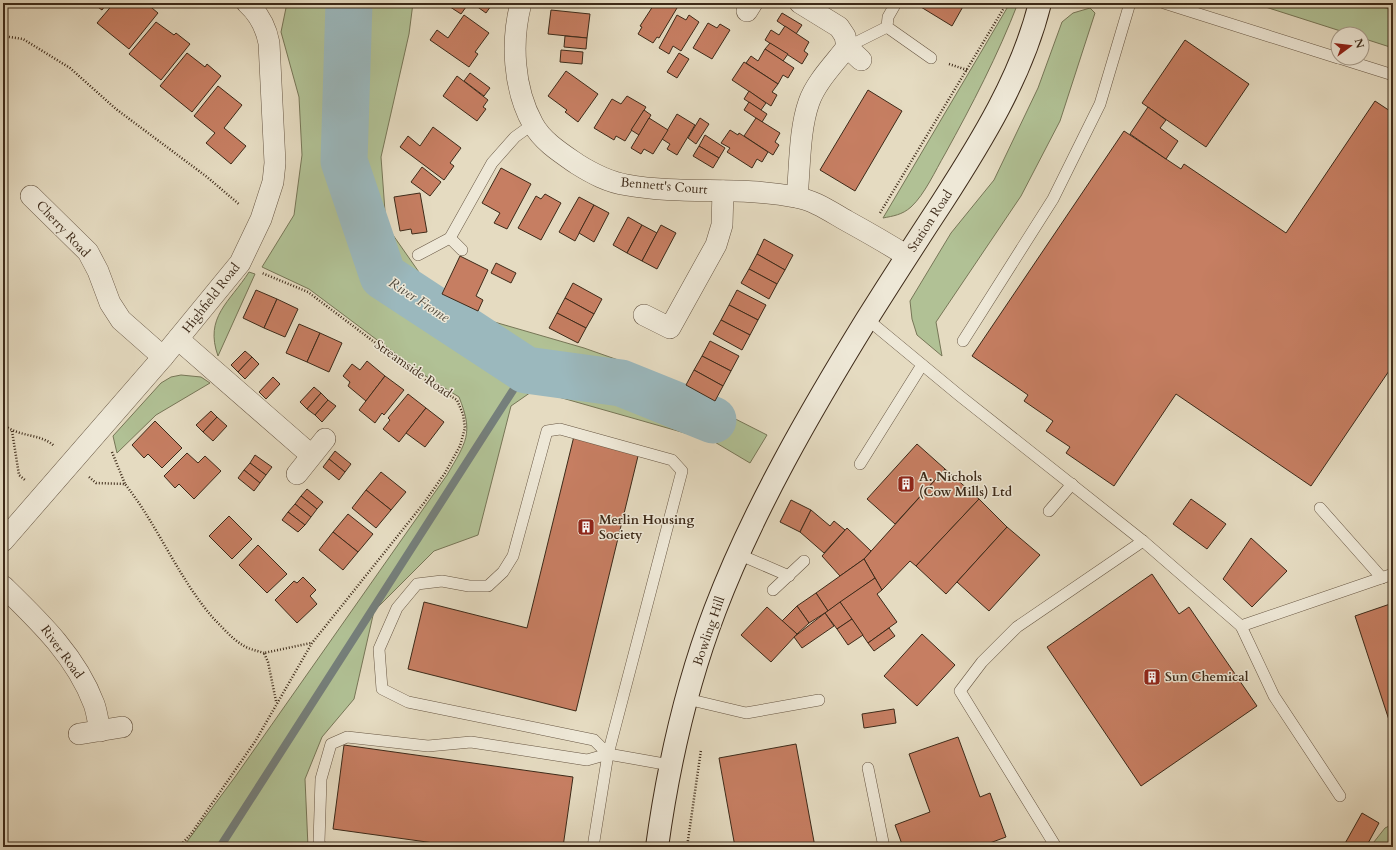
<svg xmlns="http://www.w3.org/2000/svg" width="1396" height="850" viewBox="0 0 1396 850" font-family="Cardo,serif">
<rect width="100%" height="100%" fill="#e5dbc1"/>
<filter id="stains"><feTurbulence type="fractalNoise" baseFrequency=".005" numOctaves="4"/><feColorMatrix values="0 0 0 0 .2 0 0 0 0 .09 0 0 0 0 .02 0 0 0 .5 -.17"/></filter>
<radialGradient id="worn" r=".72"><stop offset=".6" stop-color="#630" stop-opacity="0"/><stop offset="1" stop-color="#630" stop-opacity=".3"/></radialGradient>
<g fill="#b1c195" stroke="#777657">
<path d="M287 3H413L409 34 381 157 386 225 435 295 484 319 584 348 621 361 767 435 750 463 713 441 534 390 511 406 478 535 434 551 374 611 354 699 322 737 305 779 308 847H183L235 777 447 475C466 442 474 434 459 397L424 375 309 289 262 267 294 215 302 155 299 97 281 32Z"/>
<path d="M1010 3H1018C998 55 972 105 945 154 935 171 925 194 911 207 902 215 893 216 883 218Z"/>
<path d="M1253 3H1357L1393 9V48L1362 38V34H1350Z"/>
<path d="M1090 8 1095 13 1060 121 1021 196 936 322 942 356 917 335 912 319 910 301 951 233 994 180 1038 88 1062 22 1073 13Z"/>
<path d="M249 272 255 274 218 356C204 317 230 302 249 272Z"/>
<path d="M181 375 201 377 210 383 156 415 117 453 113 436 161 383 171 377Z"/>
<path d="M1393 824V847H1370L1385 828Z"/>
</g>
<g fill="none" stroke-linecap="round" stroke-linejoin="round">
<path stroke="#757f7b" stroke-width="8" d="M220 847 526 370"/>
<path stroke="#9bb8bd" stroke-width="47" d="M349 3 344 161 383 276 526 370 621 383 713 420"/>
</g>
<g fill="#c67e62" stroke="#3d2a19">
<path d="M92 3H107L102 10Z"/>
<path d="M114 3H146L158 13 129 49 97 23Z"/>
<path d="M444 3H461L466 7 461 14Z"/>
<path d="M472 3H493L486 13Z"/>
<path d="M655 3 665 7 667 3H669L677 8 659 38 657 37 653 43 638 34 642 27 640 26Z"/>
<path d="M917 3H965L952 26 916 4Z"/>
<path d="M551 10 590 14 587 38 548 34Z"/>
<path d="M782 13 802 25 796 34 777 21Z"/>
<path d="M464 15 489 33 475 52 478 54 469 67 430 40 437 30 448 38Z"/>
<path d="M677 15 686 20 689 15 699 22 681 51 673 46 669 54 659 48Z"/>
<path d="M156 22 174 35 176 33 190 44 161 80 129 54Z"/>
<path d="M708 23 717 28 720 24 730 30 712 59 693 48Z"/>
<path d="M785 26 809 42 804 51 808 54 802 64 765 40 771 30 779 35Z"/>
<path d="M565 36 587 38 586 49 564 47Z"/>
<path d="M1185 40 1249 84 1206 147 1142 103Z"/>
<path d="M770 43 788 54 783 61 765 49Z"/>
<path d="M765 49 794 68 788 78 783 75 778 84 746 63 751 56 758 61Z"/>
<path d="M561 50 583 52 582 64 560 62Z"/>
<path d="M187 53 205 67 207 64 221 76 192 112 160 86Z"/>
<path d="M679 53 689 59 677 78 667 72Z"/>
<path d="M744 62 778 84 772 92 777 95 771 106 732 80Z"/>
<path d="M566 71 598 94 578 122 565 112 567 110 548 96Z"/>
<path d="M470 73 490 88 484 96 464 81Z"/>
<path d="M457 76 488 100 483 107 486 109 477 121 443 96Z"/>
<path d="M218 86 242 105 224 128 246 146 231 164 206 143 215 133 194 116Z"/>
<path d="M868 90 902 111 855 191 820 170Z"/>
<path d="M749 91 766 103 761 110 744 99Z"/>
<path d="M627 96 646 107 625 141 616 136 614 140 594 128 612 99 621 104Z"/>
<path d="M1375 101 1393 113V365L1311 486 1176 394 1114 486 1066 453 1070 447 1046 431 1053 421 1024 401 1028 395 972 356 1124 131 1181 169 1184 164 1286 233Z"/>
<path d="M749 102 767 114 762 122 744 110Z"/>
<path d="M1148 107 1166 120 1160 128 1178 141 1166 159 1130 134Z"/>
<path d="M644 110 651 115 639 135 631 130Z"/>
<path d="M677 114 695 125 677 155 667 149 670 144 662 139Z"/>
<path d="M649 118 668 130 653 154 644 149 641 154 631 148Z"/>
<path d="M700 118 709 124 696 144 688 138Z"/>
<path d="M756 118 780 133 775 142 779 145 773 155 744 136Z"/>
<path d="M433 127 461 148 450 163 454 166 444 180 400 147 408 136 420 146Z"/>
<path d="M730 130 738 135 739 133 768 152 762 162 757 159 752 168 727 152 730 148 721 143Z"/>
<path d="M705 135 725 148 719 158 699 146Z"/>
<path d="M699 146 719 158 713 168 693 156Z"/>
<path d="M422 167 441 182 430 196 411 182Z"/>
<path d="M501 168 531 184 507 229 494 223 500 213 482 203Z"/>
<path d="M420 193 427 232 412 234 411 229 400 231 394 197Z"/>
<path d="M545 194 561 203 541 240 518 228 536 196 541 199Z"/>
<path d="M579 197 594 205 575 241 559 232Z"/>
<path d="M594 205 609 213 594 242 579 233Z"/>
<path d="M628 217 642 225 627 253 613 245Z"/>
<path d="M642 225 657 233 642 261 627 253Z"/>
<path d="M661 225 676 233 657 269 642 261Z"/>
<path d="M764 239 793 255 785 270 757 254Z"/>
<path d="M757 254 785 270 777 284 749 269Z"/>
<path d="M460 256 488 270 476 296 483 300 478 311 442 294Z"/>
<path d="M496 263 516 273 511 283 491 273Z"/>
<path d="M749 269 777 284 769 299 741 283Z"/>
<path d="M573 283 602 299 594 314 565 298Z"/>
<path d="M256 290 277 299 264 328 243 318Z"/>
<path d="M737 290 766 305 758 320 729 305Z"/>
<path d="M565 298 594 314 586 328 557 313Z"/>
<path d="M277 299 298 309 285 337 264 328Z"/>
<path d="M729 305 758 320 750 335 721 320Z"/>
<path d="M557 313 586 328 578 343 549 328Z"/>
<path d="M721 320 750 335 742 350 713 334Z"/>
<path d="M299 324 320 333 307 362 286 353Z"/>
<path d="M320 333 342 343 329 372 307 362Z"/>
<path d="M710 341 739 356 731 371 702 356Z"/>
<path d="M245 351 252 357 238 372 231 365Z"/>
<path d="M702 356 731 371 723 386 694 370Z"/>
<path d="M252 357 259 364 245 379 238 372Z"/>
<path d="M367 361 385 376 366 401 348 386 350 382 343 376 352 364 360 370Z"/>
<path d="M694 370 723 386 715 401 686 385Z"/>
<path d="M385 376 404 390 384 415 382 413 375 423 359 410Z"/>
<path d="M273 377 280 384 266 399 259 392Z"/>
<path d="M314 387 321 393 307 409 300 402Z"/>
<path d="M321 393 328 400 315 415 307 409Z"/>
<path d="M408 394 426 408 399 442 383 429 390 420 388 418Z"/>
<path d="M328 400 336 406 322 422 315 415Z"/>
<path d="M426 408 444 422 425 447 406 433Z"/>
<path d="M211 411 217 417 203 432 196 425Z"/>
<path d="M217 417 227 426 213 441 203 432Z"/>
<path d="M155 421 182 448 162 468 148 454 144 458 132 445Z"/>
<path d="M574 436 639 452 576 711 408 669 424 602 527 628Z"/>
<path d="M917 444 945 469 895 524 867 499Z"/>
<path d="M335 451 351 464 345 472 329 459Z"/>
<path d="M187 453 198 463 205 456 221 471 194 499 179 484 175 488 164 476Z"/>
<path d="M255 455 272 467 266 475 250 463Z"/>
<path d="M329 459 345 472 339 480 323 467Z"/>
<path d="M250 463 266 475 260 483 244 470Z"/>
<path d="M945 469 979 499 916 566 910 561 882 590 864 559Z"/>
<path d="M244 470 260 483 254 491 238 478Z"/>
<path d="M381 472 406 492 391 510 366 490Z"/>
<path d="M307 489 323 502 317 509 301 496Z"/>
<path d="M366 490 391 510 376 528 352 508Z"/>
<path d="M301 496 317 509 311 517 295 504Z"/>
<path d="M979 499 1007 527 946 594 916 566Z"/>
<path d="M1191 499 1226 524 1207 549 1173 524Z"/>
<path d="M791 500 811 510 800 532 780 522Z"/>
<path d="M295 504 311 517 305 525 288 512Z"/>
<path d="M811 510 830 526 834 521 845 530 824 553 800 532Z"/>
<path d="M288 512 305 525 298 532 282 520Z"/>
<path d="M348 514 373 534 358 552 333 532Z"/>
<path d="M229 516 252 539 232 559 209 536Z"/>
<path d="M1007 527 1040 555 989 611 957 582Z"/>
<path d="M847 528 871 551 864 559 840 576 822 556Z"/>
<path d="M333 532 358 552 343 570 319 550Z"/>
<path d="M1251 538 1287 571 1252 607 1223 579Z"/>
<path d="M258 545 287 574 267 593 239 565Z"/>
<path d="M864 559 875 578 828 611 816 593Z"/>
<path d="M1152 574 1179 614 1189 607 1257 706 1141 786 1047 647Z"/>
<path d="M303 577 316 590 310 596 317 604 297 623 275 600 294 581 297 583Z"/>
<path d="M875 578 882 590 877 594 897 622 868 643 840 602Z"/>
<path d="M816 593 828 611 809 623 797 606Z"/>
<path d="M840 602 852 619 837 629 825 613Z"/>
<path d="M1393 603V719L1389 720 1355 616Z"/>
<path d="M797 606 809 623 797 634 782 621Z"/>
<path d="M767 607 797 634 771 662 741 635Z"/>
<path d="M825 613 834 626 802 648 794 637Z"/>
<path d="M852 619 863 635 848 645 837 629Z"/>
<path d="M889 628 895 636 874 651 868 643Z"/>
<path d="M922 634 955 665 917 706 884 676Z"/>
<path d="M894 709 896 723 864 728 862 714Z"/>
<path d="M958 737 980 797 990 793 1006 837 979 847H903L895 825 930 812 909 754Z"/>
<path d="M796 744 815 847H735L719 758Z"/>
<path d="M344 745 573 777 563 847H463L333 829Z"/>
<path d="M1362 813 1379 823 1366 847H1343Z"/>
</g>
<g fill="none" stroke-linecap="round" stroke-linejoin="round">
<g stroke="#675643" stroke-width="12">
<g id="service">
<path d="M896 3 888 17 887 27 931 58"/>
<path d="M1164 3 1338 58"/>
<path d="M847 47 887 27"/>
<path d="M1339 58 1393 75"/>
<path d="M450 238 462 250"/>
<path d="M418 255 450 238 492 163 515 137 533 124"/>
<path d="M867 319 960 396 1143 541 1241 626 1393 574"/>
<path d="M963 341 1053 199 1100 104 1130 3"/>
<path d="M860 464 922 365"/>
<path d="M1320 508 1382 578"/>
<path d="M1049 511 1072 484"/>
<path d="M738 554 789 576"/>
<path d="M773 590 804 561"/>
<path d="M1241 626 1274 696 1340 796"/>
<path d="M687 699 746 713 819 700"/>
<path d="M868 768 884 847"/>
<path d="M321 847 319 842 321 779 331 744 347 737 428 746 471 742 587 760 608 754 670 765"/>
<path d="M593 847 608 754 682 471 672 460 560 429 547 431 513 556 503 572 488 586H469L442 581 417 584 397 608 379 649 382 689 408 702 594 740 608 754"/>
<path d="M1056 847 960 691 982 662 1017 627 1143 541"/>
</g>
</g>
<g stroke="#675643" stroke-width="22">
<g id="minor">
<path d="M521 3C511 41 513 88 533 124 542 141 561 153 577 164 593 174 608 182 627 185 682 195 740 186 795 197 814 200 831 212 847 221 867 232 888 244 907 256"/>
<path d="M800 3 839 27 845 36 847 47 861 60"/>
<path d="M747 11 752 3"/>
<path d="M31 196 88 252 98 271 110 303 121 320 163 357"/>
<path d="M797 197C800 168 799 130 809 102 816 82 834 64 847 47"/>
<path d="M644 315 670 328 716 245 722 225 723 191"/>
<path d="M178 339 311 455"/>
<path d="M297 474 325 439"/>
<path d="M3 541 163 357 240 263 261 219 273 182 275 163 269 43C266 27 259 14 247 3"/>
<path d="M3 586C39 621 76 656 94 704 97 712 98 722 100 731"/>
<path d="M79 734 122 727"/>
</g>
</g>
<g stroke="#3d2a19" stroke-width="24">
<path id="secondary" d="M657 847C668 767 686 686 715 610 753 510 811 410 867 319 891 281 916 242 941 204 981 142 1022 76 1040 3"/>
</g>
<g stroke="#3d2a19" stroke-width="2.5" stroke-dasharray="1 2" stroke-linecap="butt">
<path d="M3 36 23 39 70 68 116 109 207 177 240 205"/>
<path d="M949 64 967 70"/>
<path d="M880 213 1007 3"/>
<path d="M3 424C19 438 41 433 54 446"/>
<path d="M12 431 19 475 25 480"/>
<path d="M112 452 125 484"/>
<path d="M89 477 96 483 125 484C159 527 178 578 214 619 224 629 234 641 246 647 252 650 258 651 264 653"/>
<path d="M276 701 268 662 264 653 311 643"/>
<path d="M179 847 191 834 256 740 312 643 424 503 445 473 460 446 465 428 463 414 457 400 422 378 308 292 262 273"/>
<path d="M687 847 701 750"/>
</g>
<use href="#service" stroke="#eee8d7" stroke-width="11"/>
<use href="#minor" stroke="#eee8d7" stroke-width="21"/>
<use href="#secondary" stroke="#eee8d7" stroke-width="22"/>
</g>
<defs>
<g id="building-square" transform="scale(0.9)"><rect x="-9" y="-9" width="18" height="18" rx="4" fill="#8f2418" stroke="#eee8d7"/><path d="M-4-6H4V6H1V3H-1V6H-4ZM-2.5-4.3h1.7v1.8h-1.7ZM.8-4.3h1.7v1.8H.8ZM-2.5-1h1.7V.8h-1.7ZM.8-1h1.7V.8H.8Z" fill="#fff"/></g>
</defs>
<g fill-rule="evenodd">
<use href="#building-square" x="906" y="484"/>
<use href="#building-square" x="586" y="527"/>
<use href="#building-square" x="1152" y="677"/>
</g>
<g text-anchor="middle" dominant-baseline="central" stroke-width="3" stroke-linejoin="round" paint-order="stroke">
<g font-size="13" fill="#3d2a19" stroke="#eee8d7">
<text transform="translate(664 186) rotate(5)">Bennett's Court</text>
<text transform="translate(930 221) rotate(-57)">Station Road</text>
<text transform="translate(63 229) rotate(47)">Cherry Road</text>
<text transform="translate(211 298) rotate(-52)">Highfield Road</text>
<text transform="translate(413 369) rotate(35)">Streamside Road</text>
<text transform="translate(709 631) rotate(-71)">Bowling Hill</text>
<text transform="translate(62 652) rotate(54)">River Road</text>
</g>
<g font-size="13" font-weight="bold" fill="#3d2a19" stroke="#eee8d7" text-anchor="start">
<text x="919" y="477">A. Nichols<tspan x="919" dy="15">(Cow Mills) Ltd</tspan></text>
<text x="599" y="520">Merlin Housing<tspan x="599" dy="15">Society</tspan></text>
<text x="1165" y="677">Sun Chemical</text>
</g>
<g font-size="14" font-style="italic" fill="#544e42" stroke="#eee8d7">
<text transform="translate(419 300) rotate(33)">River Frome</text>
</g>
</g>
<rect width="1396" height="850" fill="none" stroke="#e5dbc1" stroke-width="16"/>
<rect x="4" y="4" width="1388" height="842" fill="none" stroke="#3d2a19" stroke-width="2"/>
<rect x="8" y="8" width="1380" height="834" fill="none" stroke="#3d2a19"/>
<g transform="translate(1350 46) rotate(75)"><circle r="19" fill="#eee8d7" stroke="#a79c8b"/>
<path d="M0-3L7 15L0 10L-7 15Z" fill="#8f2418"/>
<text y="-6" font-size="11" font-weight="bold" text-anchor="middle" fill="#3d2a19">N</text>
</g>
<rect width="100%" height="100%" filter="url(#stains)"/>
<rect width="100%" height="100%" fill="url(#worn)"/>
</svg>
